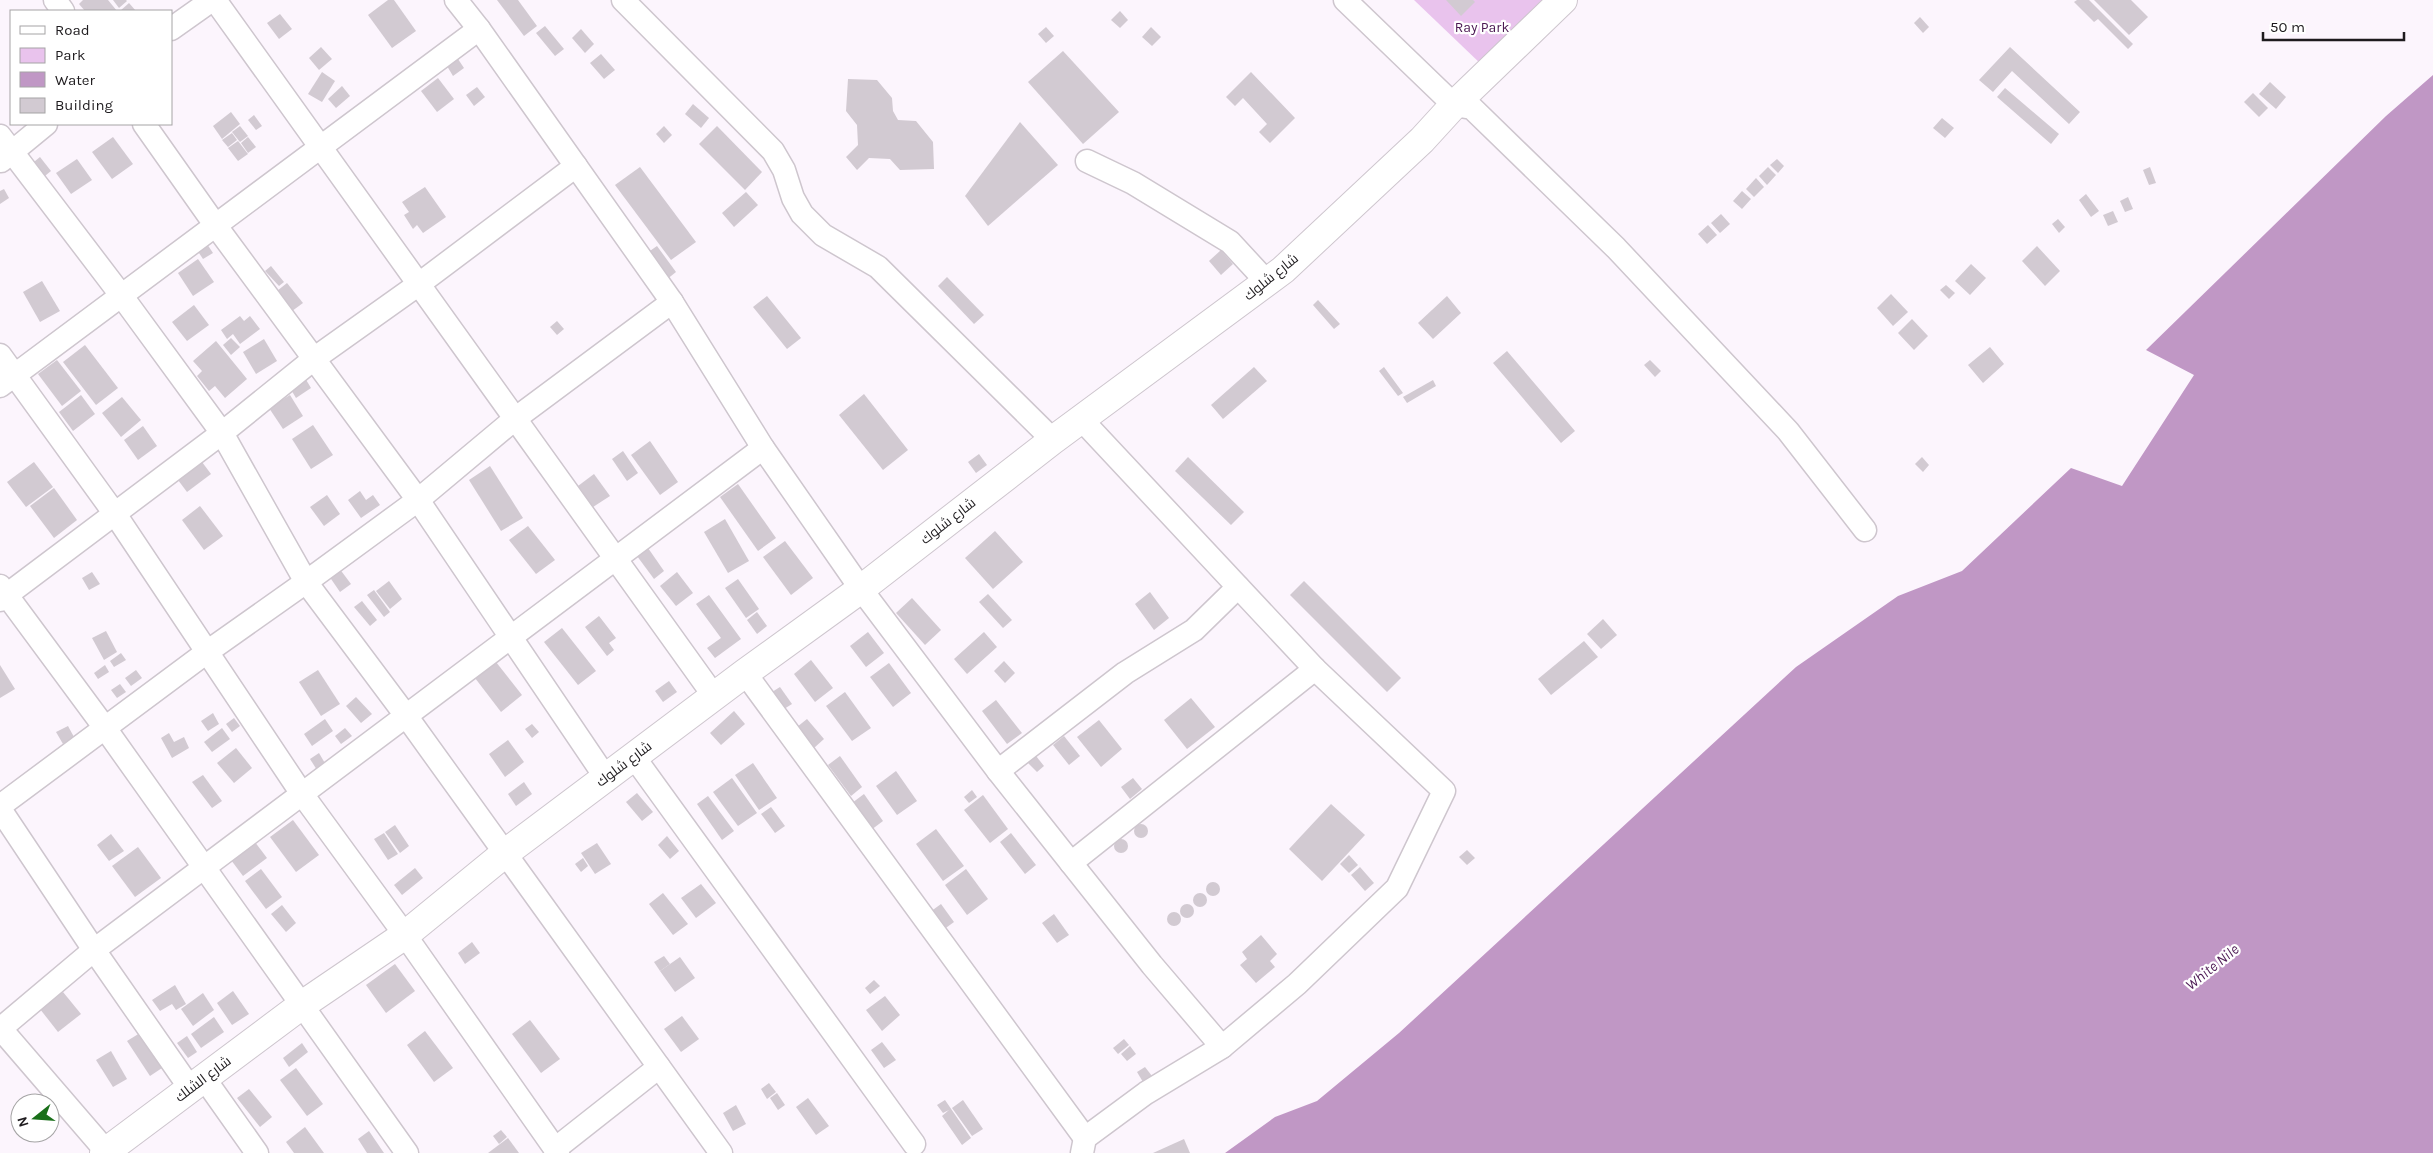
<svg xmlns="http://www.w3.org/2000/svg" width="2433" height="1153" viewBox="0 0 2433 1153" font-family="Karla,Cairo,sans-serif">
<rect width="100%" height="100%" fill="#fcf5fd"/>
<path fill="#e9c3ed" d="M1414 0H1548L1483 66Z"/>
<path fill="#c097c5" d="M2433 75V1153H1225L1275 1117 1317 1101 1399 1033 1796 667 1898 596 1962 571 2071 468 2122 486 2194 375 2146 350 2386 116Z"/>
<g fill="#d2cad2">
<path d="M83 0H108L117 11H85L79 4Z"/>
<path d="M113 0H126L127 1 119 8Z"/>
<path d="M388 0H394L416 31 392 48 368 15Z"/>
<path d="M497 0H518L537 26 524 36Z"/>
<path d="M1446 0H1473L1475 2 1461 16Z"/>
<path d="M2077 0H2089L2133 44 2128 49 2098 19 2094 22 2074 2Z"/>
<path d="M2094 0H2131L2148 17 2129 35Z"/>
<path d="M129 3 136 11H120Z"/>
<path d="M1120 11 1128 20 1120 28 1111 20Z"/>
<path d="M280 14 292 29 279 39 267 23Z"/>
<path d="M1920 17 1929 27 1923 33 1914 23Z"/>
<path d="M545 26 564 49 555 56 536 33Z"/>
<path d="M1046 27 1054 36 1046 43 1038 34Z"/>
<path d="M1151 27 1161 37 1152 46 1142 37Z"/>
<path d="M581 29 594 44 585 53 572 38Z"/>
<path d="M321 47 332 59 319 70 309 58Z"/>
<path d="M2010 47 2080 112 2069 124 2012 71 1993 92 1979 80Z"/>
<path d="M1063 51 1119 112 1083 144 1028 82Z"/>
<path d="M601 54 615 70 604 79 590 63Z"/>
<path d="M458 59 464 68 453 76 447 66Z"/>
<path d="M322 72 335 81 322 102 308 94Z"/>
<path d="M1251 72 1295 118 1270 143 1259 132 1267 124 1243 98 1235 106 1226 97Z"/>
<path d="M438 78 454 99 437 112 421 91Z"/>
<path d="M848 79 877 80 892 98 893 111 898 120 916 121 933 142 934 169 900 170 890 159 869 158 857 170 846 157 858 145 857 125 846 111Z"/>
<path d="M2270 82 2286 97 2276 109 2259 94Z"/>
<path d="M342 86 350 96 336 108 328 99Z"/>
<path d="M477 87 485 97 474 106 466 95Z"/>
<path d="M2005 88 2059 134 2051 144 1997 97Z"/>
<path d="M2253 93 2268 108 2259 117 2244 102Z"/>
<path d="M693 104 709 118 701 128 685 114Z"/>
<path d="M231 112 240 124 222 139 213 126Z"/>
<path d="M254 115 262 126 256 130 248 120Z"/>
<path d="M1942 118 1954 128 1945 138 1933 128Z"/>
<path d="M1020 122 1058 165 988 226 965 196Z"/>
<path d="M240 126 248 136 240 142 232 132Z"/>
<path d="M664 126 672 135 664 143 656 134Z"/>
<path d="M717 126 762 172 745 190 699 144Z"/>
<path d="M232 133 237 140 228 147 222 140Z"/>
<path d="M113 137 133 164 112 179 92 152Z"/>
<path d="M248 137 256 147 248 153 241 143Z"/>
<path d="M238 141 248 154 238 161 228 148Z"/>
<path d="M40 157 51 171 40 180 29 166Z"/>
<path d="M77 159 92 180 71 194 56 173Z"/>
<path d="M1777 159 1784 166 1778 173 1770 165Z"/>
<path d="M640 167 696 242 671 260 615 185Z"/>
<path d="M1768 167 1776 175 1767 185 1759 176Z"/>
<path d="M2150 167 2156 183 2149 185 2143 170Z"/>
<path d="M1756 178 1764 187 1754 197 1746 189Z"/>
<path d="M425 187 446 217 423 233 417 225 413 229 404 215 409 212 402 202Z"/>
<path d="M4 189 9 198 0 204V191Z"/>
<path d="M1742 191 1751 199 1742 209 1733 201Z"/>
<path d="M746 192 758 205 734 227 722 213Z"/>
<path d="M2086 194 2099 211 2091 217 2079 200Z"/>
<path d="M2128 197 2133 209 2125 212 2120 201Z"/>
<path d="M2113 211 2118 222 2108 226 2103 215Z"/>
<path d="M1721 214 1730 224 1720 233 1711 223Z"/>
<path d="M2058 219 2065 227 2059 233 2052 224Z"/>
<path d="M1708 225 1717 235 1707 244 1698 234Z"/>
<path d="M207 244 213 253 203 259 197 250Z"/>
<path d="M657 246 676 272 666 280 647 253Z"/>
<path d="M2037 246 2060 271 2045 286 2022 261Z"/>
<path d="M1221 250 1233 264 1221 275 1209 261Z"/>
<path d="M198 259 214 282 193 296 178 273Z"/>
<path d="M1971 264 1986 278 1970 295 1955 281Z"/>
<path d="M271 266 284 282 279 286 265 271Z"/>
<path d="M947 277 984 315 974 324 938 286Z"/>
<path d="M42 281 60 311 40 322 23 292Z"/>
<path d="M287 283 303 303 288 314 272 295Z"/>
<path d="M1946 285 1955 293 1949 299 1940 290Z"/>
<path d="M1891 294 1908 312 1893 326 1877 308Z"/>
<path d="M767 296 801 338 787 349 753 307Z"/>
<path d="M1447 296 1461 313 1433 339 1418 323Z"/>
<path d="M1318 300 1340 324 1334 329 1313 305Z"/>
<path d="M194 305 209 325 187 341 172 322Z"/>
<path d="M240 316 244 321 250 316 260 329 240 344 233 334 227 339 221 330Z"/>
<path d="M1912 319 1928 336 1914 350 1898 333Z"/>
<path d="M557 321 564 329 557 335 550 327Z"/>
<path d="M231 338 240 347 231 355 223 345Z"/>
<path d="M264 339 277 361 256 374 243 352Z"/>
<path d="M216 341 247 379 225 398 215 386 209 391 197 376 202 371 193 361Z"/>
<path d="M85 345 118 388 96 405 63 362Z"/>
<path d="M1990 347 2004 364 1983 383 1968 365Z"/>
<path d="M1507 351 1575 431 1561 443 1493 363Z"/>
<path d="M57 360 81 391 62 406 38 374Z"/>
<path d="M1650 360 1661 371 1655 377 1644 365Z"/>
<path d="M1254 367 1267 381 1223 419 1211 405Z"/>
<path d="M1384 367 1403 393 1398 396 1379 371Z"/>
<path d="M305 378 311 388 296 398 290 388Z"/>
<path d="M1433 380 1436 386 1407 403 1403 397Z"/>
<path d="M864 394 908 450 883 470 839 415Z"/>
<path d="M81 395 95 414 73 431 59 412Z"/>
<path d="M290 395 303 416 283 429 269 408Z"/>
<path d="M122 397 141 420 121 437 102 413Z"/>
<path d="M313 425 333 455 311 469 292 439Z"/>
<path d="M143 426 157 446 138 460 124 440Z"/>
<path d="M650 441 678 482 660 495 631 455Z"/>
<path d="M623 451 638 473 627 481 612 459Z"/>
<path d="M979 454 987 465 976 473 968 462Z"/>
<path d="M1188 457 1244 512 1231 525 1175 471Z"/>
<path d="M1922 457 1929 465 1923 472 1915 464Z"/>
<path d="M34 462 53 487 26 507 7 482Z"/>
<path d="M202 462 211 474 187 492 178 480Z"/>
<path d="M490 466 523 518 501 531 469 480Z"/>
<path d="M594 474 610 496 593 507 578 486Z"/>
<path d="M738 484 776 538 758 551 720 497Z"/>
<path d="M54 488 77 520 54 538 30 506Z"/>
<path d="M360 491 366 500 373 495 380 505 361 518 348 500Z"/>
<path d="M327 495 340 514 324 526 310 507Z"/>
<path d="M200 506 223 536 204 550 182 520Z"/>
<path d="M725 519 749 561 728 573 704 532Z"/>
<path d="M528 526 555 560 536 574 509 540Z"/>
<path d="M995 531 1023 562 993 589 965 558Z"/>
<path d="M785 541 813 578 791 595 763 557Z"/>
<path d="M648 548 664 571 654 579 637 556Z"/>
<path d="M339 568 351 584 340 592 329 576Z"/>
<path d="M92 572 100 584 89 590 82 578Z"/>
<path d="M677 572 693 593 676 606 660 586Z"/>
<path d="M738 579 759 609 746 618 725 588Z"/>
<path d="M389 581 402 599 390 609 376 591Z"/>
<path d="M1304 581 1401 678 1387 692 1290 595Z"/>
<path d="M374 590 390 612 384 617 367 595Z"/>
<path d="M1150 592 1169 618 1154 630 1135 604Z"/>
<path d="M988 594 1012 620 1003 628 979 602Z"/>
<path d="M709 595 741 639 715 658 707 648 721 638 696 604Z"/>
<path d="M912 598 941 630 925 645 896 613Z"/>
<path d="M362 601 377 620 370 626 354 607Z"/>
<path d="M757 612 767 626 757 634 747 620Z"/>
<path d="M599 616 616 638 609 643 614 650 607 656 585 627Z"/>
<path d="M1603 619 1617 635 1601 649 1587 634Z"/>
<path d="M562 628 596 671 578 685 544 642Z"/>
<path d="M106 631 117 652 104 660 92 638Z"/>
<path d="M868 632 884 653 866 667 850 646Z"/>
<path d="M984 632 997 647 967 674 954 659Z"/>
<path d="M1584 641 1598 657 1551 695 1538 679Z"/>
<path d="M121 653 126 660 114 667 110 661Z"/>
<path d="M811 660 833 688 815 702 794 674Z"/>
<path d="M1004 661 1015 673 1005 683 994 671Z"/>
<path d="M496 662 522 695 501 712 475 678Z"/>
<path d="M889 663 911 693 893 707 870 677Z"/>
<path d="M0 665 15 689 0 698Z"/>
<path d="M105 665 109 672 98 679 94 673Z"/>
<path d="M136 670 142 678 131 686 125 678Z"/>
<path d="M318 670 340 704 321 716 299 682Z"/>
<path d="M669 681 677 692 663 702 655 691Z"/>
<path d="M120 684 126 692 117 698 111 690Z"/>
<path d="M780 687 792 704 784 709 772 692Z"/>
<path d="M845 692 871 728 852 741 826 706Z"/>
<path d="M356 697 372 714 361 723 346 706Z"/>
<path d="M1191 698 1215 727 1187 749 1164 720Z"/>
<path d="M996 700 1022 733 1007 744 982 711Z"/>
<path d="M734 711 745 724 721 745 710 733Z"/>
<path d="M213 713 219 724 208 731 201 721Z"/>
<path d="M234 718 240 726 232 732 226 724Z"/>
<path d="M325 719 333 731 312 746 304 734Z"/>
<path d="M807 719 824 739 814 748 797 727Z"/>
<path d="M1099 720 1122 749 1101 767 1077 737Z"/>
<path d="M532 724 539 732 532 738 525 729Z"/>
<path d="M68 726 74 737 63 744 56 732Z"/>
<path d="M222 728 230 739 212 752 204 742Z"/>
<path d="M345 728 352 736 341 744 335 736Z"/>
<path d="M169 733 174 742 184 737 189 748 172 758 161 738Z"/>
<path d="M1064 736 1080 756 1069 765 1053 745Z"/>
<path d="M508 740 524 762 505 777 489 754Z"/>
<path d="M236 748 252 768 234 783 217 763Z"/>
<path d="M319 753 326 765 317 770 310 759Z"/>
<path d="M840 756 862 787 851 796 828 765Z"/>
<path d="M1036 756 1044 766 1037 772 1028 763Z"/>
<path d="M753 763 777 798 759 810 735 775Z"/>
<path d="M896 771 917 801 897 815 876 786Z"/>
<path d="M203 775 222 801 212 808 192 782Z"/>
<path d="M732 778 757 813 738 826 713 792Z"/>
<path d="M1133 778 1142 789 1130 799 1121 787Z"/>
<path d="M524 782 532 794 516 806 508 794Z"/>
<path d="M972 790 977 797 969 803 964 797Z"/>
<path d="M637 793 653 812 642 821 626 802Z"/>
<path d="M864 794 883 821 871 830 852 803Z"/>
<path d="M983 795 1008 829 990 843 964 810Z"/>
<path d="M708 796 734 831 722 840 697 804Z"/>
<path d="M1331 804 1365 835 1322 881 1289 849Z"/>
<path d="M771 807 785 826 775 833 761 814Z"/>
<path d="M293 820 319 855 296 872 270 837Z"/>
<circle cx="1141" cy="831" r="7"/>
<path d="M395 825 409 846 400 853 385 832Z"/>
<path d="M936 829 964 866 943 881 916 844Z"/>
<path d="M384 833 398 854 388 860 374 839Z"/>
<path d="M1011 833 1036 865 1025 874 1000 842Z"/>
<path d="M111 834 124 851 109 861 97 845Z"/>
<path d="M667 836 679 851 670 859 658 845Z"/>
<path d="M252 838 267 858 243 876 228 856Z"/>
<circle cx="1121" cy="846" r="7"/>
<path d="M597 843 611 864 595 874 581 853Z"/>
<path d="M138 847 161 878 135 897 112 866Z"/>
<path d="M1467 850 1475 858 1467 865 1459 857Z"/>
<path d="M1349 855 1358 865 1349 873 1340 864Z"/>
<path d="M583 858 588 866 581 872 575 864Z"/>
<path d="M1360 867 1374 883 1365 891 1351 875Z"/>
<path d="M415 868 423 878 402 895 394 885Z"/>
<path d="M261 869 282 897 266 909 245 881Z"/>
<path d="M966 869 988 899 967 915 945 885Z"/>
<circle cx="1213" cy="889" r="7"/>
<path d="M701 884 716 903 696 918 681 898Z"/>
<path d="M663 893 688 924 673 935 649 904Z"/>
<circle cx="1200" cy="900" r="7"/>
<path d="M941 904 954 922 943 930 930 912Z"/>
<circle cx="1187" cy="911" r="7"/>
<path d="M282 905 296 923 286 932 271 914Z"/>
<circle cx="1174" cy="919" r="7"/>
<path d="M1054 914 1069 935 1057 943 1042 923Z"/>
<path d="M1261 935 1277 954 1270 961 1275 967 1256 983 1240 965 1247 959 1242 952Z"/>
<path d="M472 942 480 953 465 964 458 953Z"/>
<path d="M664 956 670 964 660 971 654 962Z"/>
<path d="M680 957 695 978 675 992 660 971Z"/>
<path d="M395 964 415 991 386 1013 366 985Z"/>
<path d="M874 980 880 986 870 994 865 988Z"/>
<path d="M175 985 186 1004 176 1010 172 1004 160 1011 152 1000Z"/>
<path d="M233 991 249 1014 232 1025 217 1003Z"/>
<path d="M63 992 81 1014 58 1032 40 1009Z"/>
<path d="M203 993 214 1010 193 1026 181 1009Z"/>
<path d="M885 996 900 1015 882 1031 866 1010Z"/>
<path d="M682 1016 699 1039 681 1052 664 1029Z"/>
<path d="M214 1017 224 1032 201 1048 191 1034Z"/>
<path d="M530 1020 560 1059 541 1073 512 1034Z"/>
<path d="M425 1031 453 1068 434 1082 407 1045Z"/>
<path d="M140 1033 162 1068 150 1076 127 1041Z"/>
<path d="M187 1036 197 1052 188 1058 177 1043Z"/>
<path d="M1124 1039 1129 1045 1118 1054 1113 1048Z"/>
<path d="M882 1042 896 1060 884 1068 871 1050Z"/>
<path d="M302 1043 308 1052 289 1067 283 1058Z"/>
<path d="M1130 1046 1136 1054 1127 1061 1121 1054Z"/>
<path d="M111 1051 127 1079 113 1087 96 1060Z"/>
<path d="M1145 1067 1152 1076 1143 1082 1137 1072Z"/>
<path d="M296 1068 323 1104 307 1116 280 1080Z"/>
<path d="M769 1083 776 1092 767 1099 761 1089Z"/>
<path d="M249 1089 272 1117 260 1127 237 1098Z"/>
<path d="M777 1093 785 1105 778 1110 770 1098Z"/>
<path d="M808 1098 829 1126 816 1135 796 1107Z"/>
<path d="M945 1100 971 1138 962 1145 942 1116 949 1110 943 1113 937 1105Z"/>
<path d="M963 1100 983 1129 972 1136 952 1108Z"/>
<path d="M736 1105 746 1124 733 1131 723 1113Z"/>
<path d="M305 1127 324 1153H294L286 1142Z"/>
<path d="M501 1130 507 1137 499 1144 493 1136Z"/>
<path d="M369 1131 384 1153H367L358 1139Z"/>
<path d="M508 1138 519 1153H488Z"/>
<path d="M1184 1139 1190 1153H1153Z"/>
</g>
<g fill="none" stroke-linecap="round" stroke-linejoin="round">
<g stroke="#cec6ce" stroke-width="25">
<g id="minor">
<path d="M55 0 63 11"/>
<path d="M215 0 714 696"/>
<path d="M456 0 479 29 672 302 763 448 861 589 998 771 1152 965 1222 1047"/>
<path d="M623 0 773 151 784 170 793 198 802 214 823 235 878 267 1053 440"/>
<path d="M1345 0 1454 105 1472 108 1616 248 1788 431 1865 530"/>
<path d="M171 29 212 0"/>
<path d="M144 124 216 226 418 500 606 778"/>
<path d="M0 136 121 295 222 433 306 582 407 717 721 1153"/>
<path d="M1 161 46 124"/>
<path d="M1087 161 1133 183 1230 242 1267 282"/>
<path d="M0 355 115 514 302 794 405 935 558 1153"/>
<path d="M0 386 479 29"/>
<path d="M1081 419 1315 669 1444 791 1397 888 1297 984 1222 1047 1146 1093 1085 1138 1082 1153"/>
<path d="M0 586 105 728 407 1153"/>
<path d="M0 600 222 433 315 358 419 284 576 166"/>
<path d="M745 673 1085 1138"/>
<path d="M634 757 914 1144"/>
<path d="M998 771 1125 673 1194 630 1238 587"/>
<path d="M0 806 207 652 306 582 418 500 516 418 672 302"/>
<path d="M0 809 94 950 190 1088"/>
<path d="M1071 863 1315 669"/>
<path d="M0 1028 106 1151"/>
<path d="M0 1029 94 950 763 448"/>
<path d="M204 1078 257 1153"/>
<path d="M555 1149 659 1067"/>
</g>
</g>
<g stroke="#cec6ce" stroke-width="30">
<path id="tertiary" d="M104 1153 302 1005 405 935 504 854 745 673 861 589 1053 440 1283 270 1422 140 1454 105 1563 0"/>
</g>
<use href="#minor" stroke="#fff" stroke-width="22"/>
<use href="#tertiary" stroke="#fff" stroke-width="28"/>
</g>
<g text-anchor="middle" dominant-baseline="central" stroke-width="4.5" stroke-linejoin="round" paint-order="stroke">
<g font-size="14" fill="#4b1952" stroke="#fff">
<text x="1482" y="27">Ray Park</text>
</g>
<g font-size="14" fill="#1e1b1e" stroke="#fff">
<text transform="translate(1271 277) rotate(-39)">شارع شلوك</text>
<text transform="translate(948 521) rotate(-38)">شارع شلوك</text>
<text transform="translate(624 764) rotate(-37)">شارع شلوك</text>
<text transform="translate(203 1079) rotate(-37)">شارع الشلك</text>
</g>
<g font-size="15" font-style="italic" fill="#4f1c56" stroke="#fff">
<text transform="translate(2212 967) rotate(-39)">White Nile</text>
</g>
</g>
<rect x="10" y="10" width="162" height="115" fill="#ffffff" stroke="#a5a4a5"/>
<rect x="20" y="26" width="25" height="8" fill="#ffffff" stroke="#a5a4a5"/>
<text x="55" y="35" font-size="15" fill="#1e1b1e">Road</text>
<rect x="20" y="48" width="25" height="15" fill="#e9c3ed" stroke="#a5a4a5"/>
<text x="55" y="60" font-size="15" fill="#1e1b1e">Park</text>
<rect x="20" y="72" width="25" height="15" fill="#c097c5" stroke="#a5a4a5"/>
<text x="55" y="85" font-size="15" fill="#1e1b1e">Water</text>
<rect x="20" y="98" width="25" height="15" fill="#d2cad2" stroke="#a5a4a5"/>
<text x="55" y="110" font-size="15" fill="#1e1b1e">Building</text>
<g transform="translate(35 1118) rotate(253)"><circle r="24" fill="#ffffff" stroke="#a5a4a5"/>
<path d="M0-4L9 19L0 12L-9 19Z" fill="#196f19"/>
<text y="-8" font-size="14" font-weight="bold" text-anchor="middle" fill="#1e1b1e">N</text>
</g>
<path d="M2263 32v8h141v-8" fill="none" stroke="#1e1b1e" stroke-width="2.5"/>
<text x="2270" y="32" font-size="15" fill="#1e1b1e" stroke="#ffffff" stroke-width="4" paint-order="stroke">50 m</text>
</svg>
